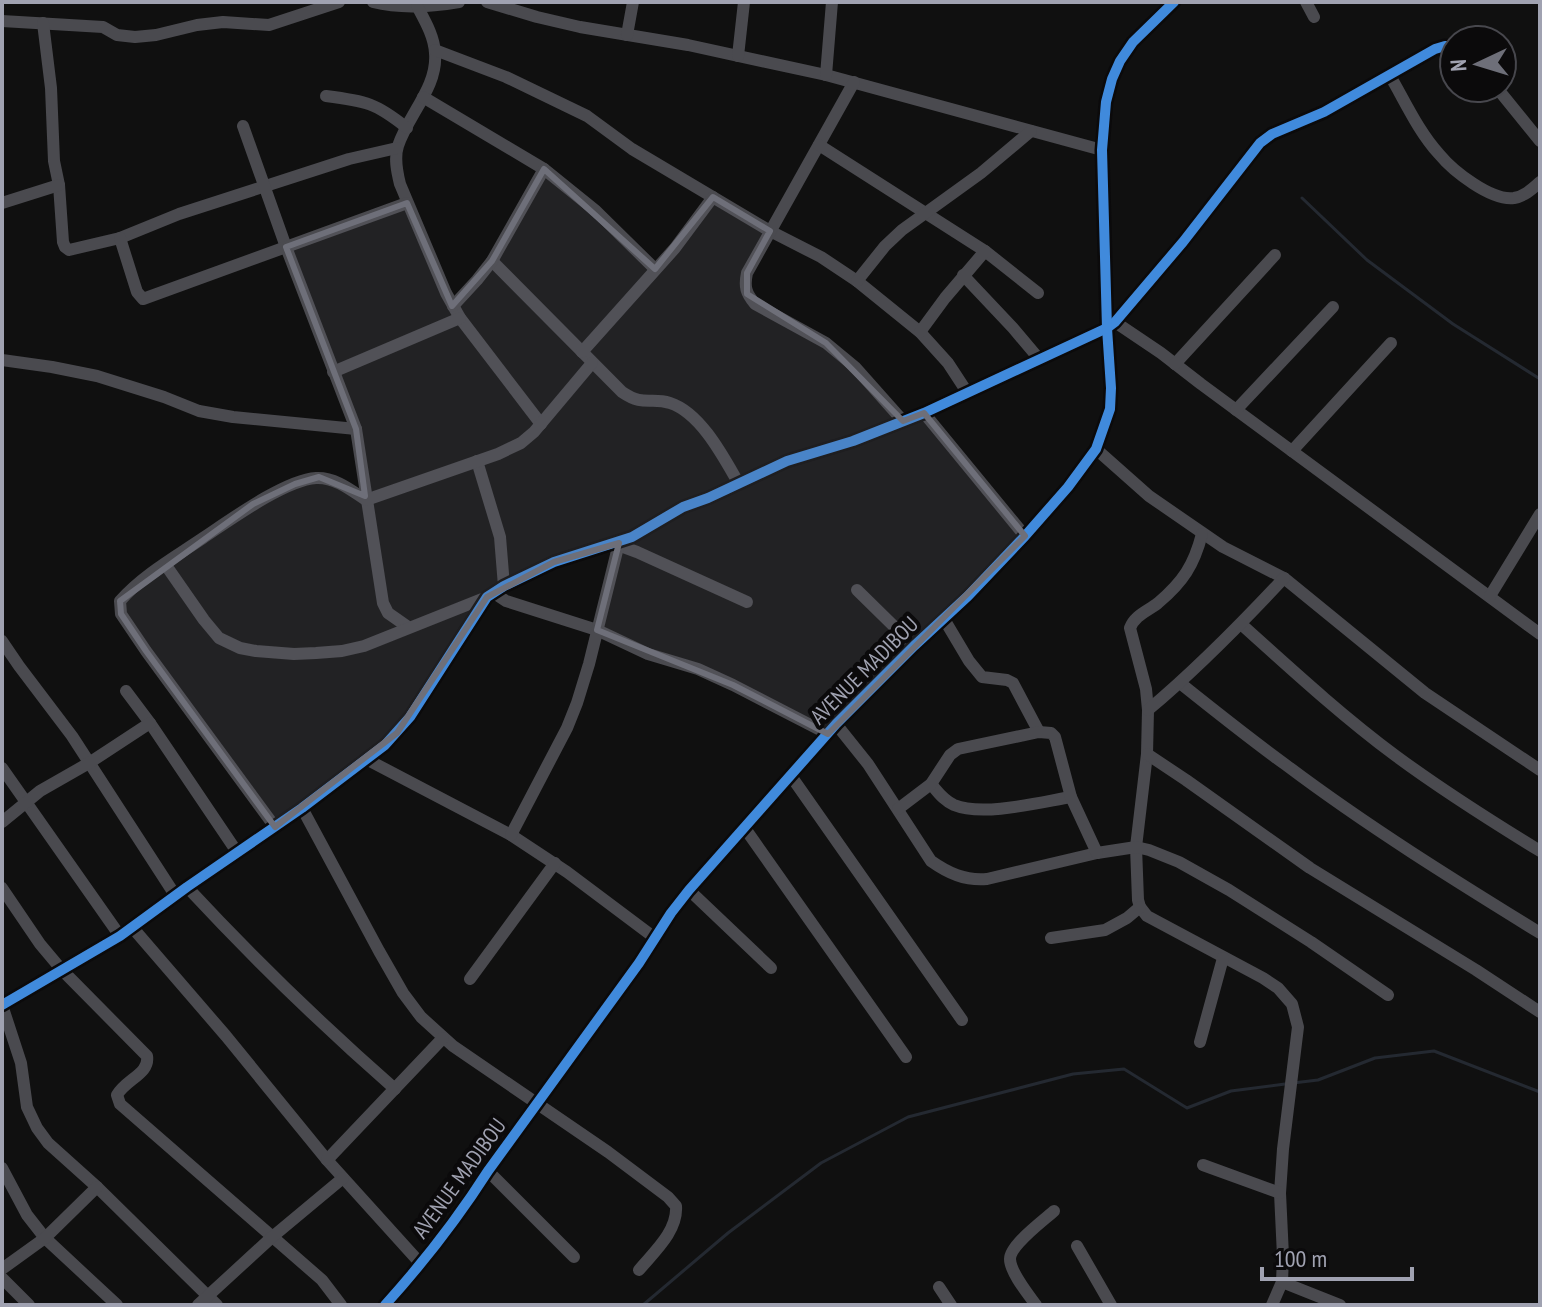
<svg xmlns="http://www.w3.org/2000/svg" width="1542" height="1307" viewBox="0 0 1542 1307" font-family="'PT Sans Narrow',sans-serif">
<rect width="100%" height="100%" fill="#101010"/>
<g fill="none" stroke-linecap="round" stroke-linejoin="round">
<g stroke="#242931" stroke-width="3">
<path d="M1302 198 1367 260 1453 324 1540 379"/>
<path d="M1293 1083 1318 1080 1375 1058 1434 1051 1540 1092"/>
<path d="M643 1305 728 1233 821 1163 908 1117 1073 1074 1124 1069 1187 1108 1231 1091 1285 1084"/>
</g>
<g stroke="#4a4a4f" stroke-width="12">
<path d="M373 2C401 9 430 7 459 2"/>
<path d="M487 2 537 17 580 27 688 45 826 75 1102 150"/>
<path d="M1306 2 1314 17"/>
<path d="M417 6C425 21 434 36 435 53 438 87 408 115 398 146 394 158 397 172 400 184L446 293 460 318 541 424"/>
<path d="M2 21 103 27 117 35 135 37 156 35 197 25 223 22 269 25 339 2"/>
<path d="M43 23 51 88 54 161 59 185 63 242 65 247 69 250 120 238 179 214 349 159 397 148"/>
<path d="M627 35 633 2"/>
<path d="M435 50 506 77 587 116 632 149 770 231 821 257 857 281 920 332 948 363 967 392"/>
<path d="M738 56 744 2"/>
<path d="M1389 74C1405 101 1418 131 1439 154 1453 171 1491 201 1514 198 1525 196 1532 189 1540 182"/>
<path d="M826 75 832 2"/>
<path d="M854 82 747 273C744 287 746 293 755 304L826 343 855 367 903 421"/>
<path d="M1497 88 1540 141"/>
<path d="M326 96C366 101 376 103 407 128"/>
<path d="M423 97 544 169 596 211 655 269"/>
<path d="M243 126 286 247 356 429 383 603 388 613 408 627"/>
<path d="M819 145 985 251 1038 293"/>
<path d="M2 203 59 185"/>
<path d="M120 238 137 292 143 299 407 203"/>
<path d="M492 261 622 392C644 407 650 397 670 403 701 413 724 458 739 484"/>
<path d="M963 275 1013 328 1040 360"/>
<path d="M857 281 885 246 902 230 981 173 1031 131"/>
<path d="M453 306 477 280 492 261 544 169"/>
<path d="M1115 322 1161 353 1201 384 1540 634"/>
<path d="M920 332 945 298 985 251"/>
<path d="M582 352 675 248 713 197"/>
<path d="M2 360 52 367 97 376 164 397 199 411 233 417 356 429"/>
<path d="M1175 364 1275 255"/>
<path d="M333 372 460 318"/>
<path d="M1236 410 1333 307"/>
<path d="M924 413 1025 536"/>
<path d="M1096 449 1149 496 1223 547 1284 578 1425 693 1540 770"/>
<path d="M1292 451 1391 343"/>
<path d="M477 461 500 537 504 586"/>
<path d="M1202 534C1194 565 1183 582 1158 603 1148 611 1135 615 1130 628L1146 689 1148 710 1147 754 1136 847 1138 900 1140 907 1147 916 1263 978 1278 988 1292 1004 1298 1027 1283 1149 1280 1193 1283 1256 1282 1282 1272 1305"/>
<path d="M618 545 637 552 747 602"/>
<path d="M165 564 204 620 219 638 240 648 256 651 294 654 316 653 342 651 364 646 487 597"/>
<path d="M857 590 914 646"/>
<path d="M494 593 506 601 597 630 648 654 698 669 733 685 828 734"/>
<path d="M1490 596 1540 514"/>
<path d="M944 619 969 661 982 677 1007 680 1013 683 1039 732"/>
<path d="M1241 624C1291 669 1342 716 1396 756 1442 790 1491 821 1540 851"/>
<path d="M2 641 19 666 72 736 175 895"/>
<path d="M1180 683C1215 711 1250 739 1286 765 1367 826 1454 880 1540 933"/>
<path d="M126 691 150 723 237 852"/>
<path d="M1148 710C1197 669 1241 624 1284 578"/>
<path d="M836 724 868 764 931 861C948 873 965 881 987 879L1097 853 1136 847 1149 850 1179 862 1229 890 1311 942 1388 995"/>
<path d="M1147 754 1186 780 1310 868 1476 970 1540 1012"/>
<path d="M366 759 511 835 567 872 655 938"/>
<path d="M2 768 120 936"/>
<path d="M791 776 962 1020"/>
<path d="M931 784C938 792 943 800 954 805 983 817 1041 802 1071 797"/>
<path d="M302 808 379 951 403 993 421 1017 453 1046 608 1152 668 1197 676 1206C678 1231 654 1252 639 1270"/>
<path d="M898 809 931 784 950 755 958 749 1039 732 1051 733 1055 737 1071 797 1097 853"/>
<path d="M2 822 40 791 89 763 150 723"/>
<path d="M275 827 146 651 121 614 120 601C143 575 175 557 203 538 230 520 285 480 316 478 335 477 351 490 366 500L498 454 521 443 534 432 592 363"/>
<path d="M744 827 906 1057"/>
<path d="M511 835 567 728 577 703 589 664 619 543"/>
<path d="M187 887C253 958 322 1025 395 1089"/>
<path d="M2 888 40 944 61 969 147 1056C150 1074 126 1079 117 1095L120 1104 322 1280 341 1305"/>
<path d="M689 890 771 968"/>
<path d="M132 927 226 1036 327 1160 421 1264"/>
<path d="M1051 938 1105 930 1127 918 1140 907"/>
<path d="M470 979 555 863"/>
<path d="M2 1005 120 936 187 887 302 808 385 745 410 717 487 597 504 586 554 562 632 537 683 507 708 498 787 461 853 441 924 413 1107 328 1115 322 1183 242 1260 143 1272 134 1324 112 1435 49 1445 46H1454"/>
<path d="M2 1005 21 1063 27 1107 37 1128 48 1143 97 1187 217 1305"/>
<path d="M1200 1042 1223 958"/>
<path d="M327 1160 443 1038"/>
<path d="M1203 1165 1280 1193"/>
<path d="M2 1168 27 1215 45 1238 117 1305"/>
<path d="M488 1171 574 1257"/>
<path d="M1077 1246 1111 1305"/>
<path d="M2 1269 45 1238 97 1187"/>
<path d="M2 1278 29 1305"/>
<path d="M1282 1282 1340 1305"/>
<path d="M939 1287 951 1305"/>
<path d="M198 1305 271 1238 343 1178"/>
<path d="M385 1305C423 1263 458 1218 488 1171L639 963 671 913 689 890 836 724 914 646 968 596 1025 536 1068 487 1096 449 1110 409 1111 388 1107 328 1102 150 1106 102 1112 79 1120 61 1133 42 1174 2"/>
<path d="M1036 1305C1028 1294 1010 1272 1010 1259 1010 1245 1043 1221 1054 1211"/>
</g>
<g stroke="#0b0a0b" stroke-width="15">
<g id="cycleway">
<path d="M2 1005 120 936 187 887 302 808 385 745 410 717 487 597 504 586 554 562 632 537 683 507 708 498 787 461 853 441 924 413 1107 328 1115 322 1183 242 1260 143 1272 134 1324 112 1435 49 1445 46H1454"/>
<path d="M385 1305C423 1263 458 1218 488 1171L639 963 671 913 689 890 836 724 914 646 968 596 1025 536 1068 487 1096 449 1110 409 1111 388 1107 328 1102 150 1106 102 1112 79 1120 61 1133 42 1174 2"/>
</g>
</g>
<use href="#cycleway" stroke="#408adc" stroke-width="10"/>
</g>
<path fill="#6e6f79" fill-opacity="0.2" stroke="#6e6f79" stroke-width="6" stroke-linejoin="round" d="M544 169 655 269 713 197 770 231 747 273V294L826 343 903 421 924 413 1025 536 828 734 733 685 597 630 619 543 554 562 487 597 397 733 275 827 146 651 121 614 120 601 253 504 295 484 319 477 365 496 356 429 286 247 407 203 452 306 492 261Z"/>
<g text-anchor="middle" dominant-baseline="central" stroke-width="8" stroke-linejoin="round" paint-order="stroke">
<g font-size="22" fill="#a0a2b1" stroke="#0b0a0b">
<text transform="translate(864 670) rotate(-45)">AVENUE MADIBOU</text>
<text transform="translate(459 1178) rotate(-54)">AVENUE MADIBOU</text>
</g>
</g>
<rect width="1542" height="1307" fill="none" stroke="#a0a2b1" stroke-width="8"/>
<g transform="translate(1478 64) rotate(266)"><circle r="38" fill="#0b0a0b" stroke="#47474d" stroke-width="2"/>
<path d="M0-6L14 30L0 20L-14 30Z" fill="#6e6f79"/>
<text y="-12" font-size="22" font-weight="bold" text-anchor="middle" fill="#a0a2b1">N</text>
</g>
<path d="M1262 1267v12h150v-12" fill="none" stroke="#a0a2b1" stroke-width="4"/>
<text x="1274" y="1267" font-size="24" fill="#a0a2b1" stroke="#0b0a0b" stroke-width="6" paint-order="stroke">100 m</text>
</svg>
